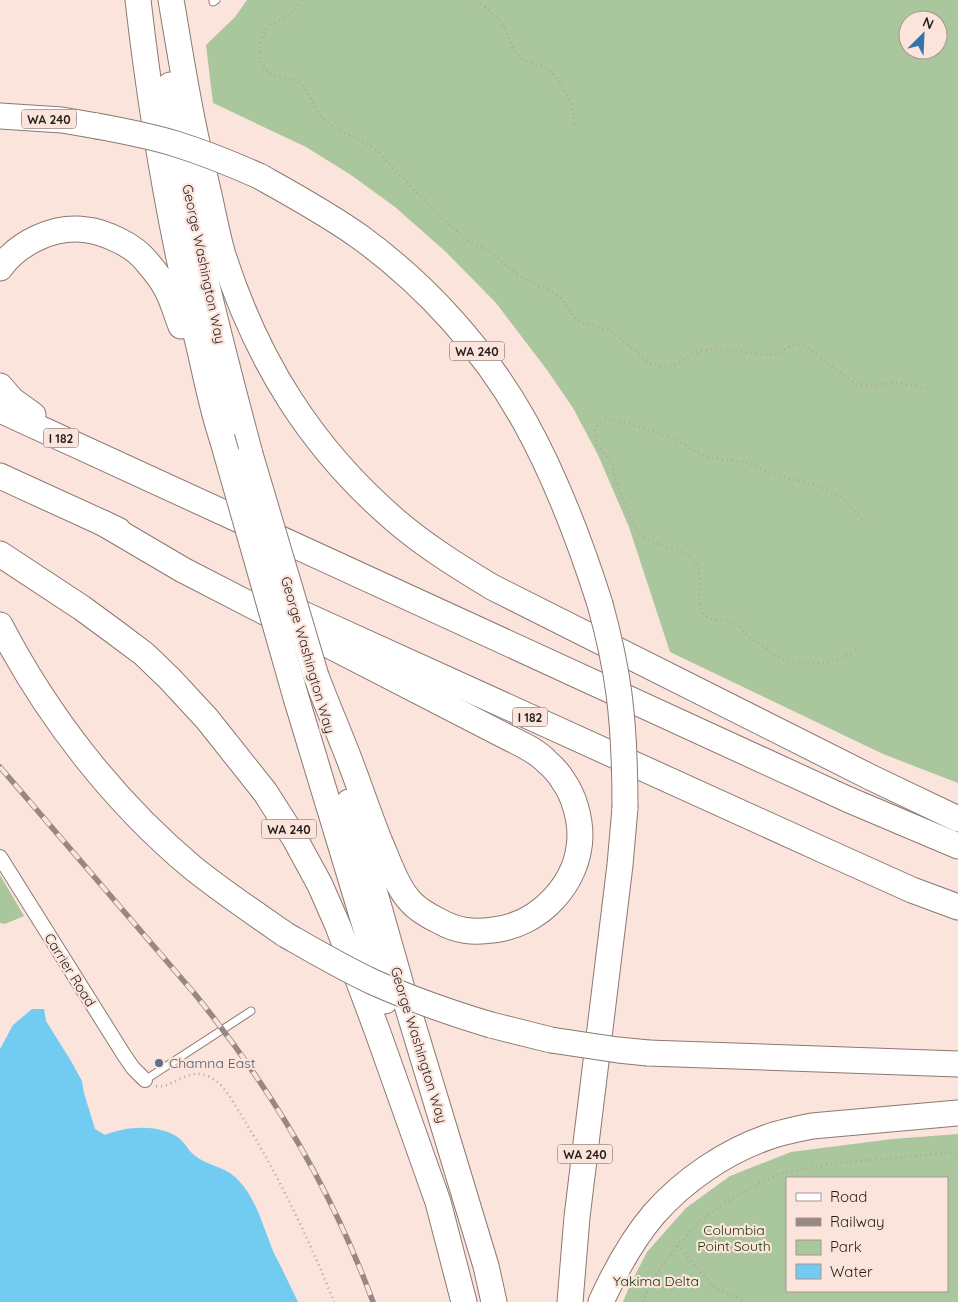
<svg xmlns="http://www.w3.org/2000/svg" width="958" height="1302" viewBox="0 0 958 1302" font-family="Quicksand,sans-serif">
<rect width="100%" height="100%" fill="#fbe4dc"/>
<g fill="#aac69d" fill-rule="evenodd">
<path d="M247 0H958V783L883 754 670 652 629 527 598 455 573 408 547 370 496 303 446 252 395 207 351 175 306 147 213 103 206 45 235 17ZM908 20H938V50H908Z"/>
<path d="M0 875 24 916 5 924 0 923Z"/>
<path d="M958 1134V1302H623L630 1285 647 1252 686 1208 730 1176 791 1152 892 1139ZM947 1178V1291H787V1178Z"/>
</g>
<path fill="#72ccf1" d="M32 1009H44L46 1021 71 1061 82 1081 84 1093 95 1129 105 1135C127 1126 159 1124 179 1138 185 1143 188 1150 194 1155 205 1165 223 1166 235 1177 254 1194 261 1220 270 1243 273 1253 279 1262 283 1271 288 1281 293 1292 298 1302H0V1049L13 1025Z"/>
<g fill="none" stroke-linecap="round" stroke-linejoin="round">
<g stroke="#8c7971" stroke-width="9">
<g id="service">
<path d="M213 0V2L216 0"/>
<path d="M145 1080 251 1011"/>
</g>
</g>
<g stroke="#8c7971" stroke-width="16">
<path id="minor" d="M0 857 124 1055 133 1068 145 1080"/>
</g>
<g stroke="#8c7971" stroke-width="27">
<g id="motorway">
<path d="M138 0C151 113 170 227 197 338 205 370 211 406 222 438"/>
<path d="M171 0C179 46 186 92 196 138 199 152 203 167 206 182 212 206 216 231 223 255 257 361 311 448 396 521 425 546 459 567 492 587L872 778 958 819"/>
<path d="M170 85C177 133 184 181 194 228 210 304 230 379 250 454"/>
<path d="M0 116 62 120 97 126"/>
<path d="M259 176C293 195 328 214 360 237 426 285 485 350 525 422 557 480 580 541 600 604"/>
<path d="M0 268C19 242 55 225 87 230 98 231 110 236 120 241 130 246 140 253 147 262 154 270 162 280 167 290 173 301 176 314 181 326"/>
<path d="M0 386 12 400 33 415"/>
<path d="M0 410 847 799 958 846"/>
<path d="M0 476 118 530"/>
<path d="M103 523 183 570 505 736C519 743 536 750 547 762 553 767 560 775 564 782 574 796 580 818 580 836 579 883 540 925 493 930 473 933 457 931 439 921 429 916 418 910 411 902 397 888 388 860 380 842 367 810 357 778 344 746 335 723 325 700 316 676"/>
<path d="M0 554 82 608 116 633 144 654 170 679 207 719 265 792 295 839 320 885 338 926 378 1033 438 1202 464 1302"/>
<path d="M303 614 823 850 912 890 958 907"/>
<path d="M0 625C47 716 114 802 193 868 223 892 254 913 286 935"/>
<path d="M297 701 366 929 385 1001"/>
<path d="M349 802 403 992 486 1266 494 1302"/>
<path d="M491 1025 551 1040"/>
<path d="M648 1053 958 1064"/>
<path d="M570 1302 577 1217 620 865 625 808"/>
<path d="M601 1302C615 1271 632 1240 654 1214 684 1180 725 1152 768 1137 782 1132 797 1129 812 1126L958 1113"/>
</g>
</g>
<g stroke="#b4a29b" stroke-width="2.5" stroke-dasharray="1 4" stroke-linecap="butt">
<path d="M301 0C298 4 296 9 292 12 287 18 278 20 272 24 257 36 254 63 271 74 280 80 292 76 300 83 310 91 313 108 323 118 338 133 359 137 376 150L416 192 429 204 438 214 464 238 468 242 490 251 512 271 526 280 555 293 562 299 573 316 578 320 583 323 610 330 651 364 662 367 672 366 698 352 711 349 772 355C781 354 788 345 797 345 813 345 841 378 858 384 869 388 882 383 893 383 904 383 916 386 927 388"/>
<path d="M477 0C487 8 497 16 504 27 509 36 511 47 518 55 526 63 536 64 546 68 556 73 571 99 573 110 574 115 574 120 574 126"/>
<path d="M856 650C834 661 824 666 798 663 793 662 785 661 780 658 774 655 768 649 762 645 758 642 753 640 749 637 744 633 741 627 736 624 726 617 708 624 702 611 694 594 707 572 691 558 677 545 650 546 640 534 633 526 620 493 617 482 614 476 614 469 612 464 608 455 596 449 595 439 594 430 598 421 608 419 616 419 667 436 676 440 686 445 693 452 703 455 716 461 730 459 743 462 755 464 764 471 775 474 796 481 817 484 836 494 849 500 853 515 866 521"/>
<path d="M156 1086C174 1089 187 1066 210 1077 224 1084 233 1102 241 1115 278 1174 308 1237 334 1302"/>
<path d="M678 1245 692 1262 714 1287 745 1302"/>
<path d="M643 1302 651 1282 678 1245 695 1226 714 1210 757 1184 778 1174 837 1163 958 1152"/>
</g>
<use href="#service" stroke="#fff" stroke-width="7"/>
<use href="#minor" stroke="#fff" stroke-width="14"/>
<use href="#motorway" stroke="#fff" stroke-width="25"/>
<g stroke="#988882" stroke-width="5.5">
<path id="rail" d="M0 767 194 993C269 1085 332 1190 373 1302"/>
</g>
<use href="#rail" stroke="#fbe4dc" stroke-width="4" stroke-dasharray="11" stroke-linecap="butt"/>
<g stroke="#8c7971" stroke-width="27" stroke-linecap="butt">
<g id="motorway-bridge">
<path d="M97 126C124 131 151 136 176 144 205 153 232 164 259 176"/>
<path d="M222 438 297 701"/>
<path d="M250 454 316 676"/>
<path d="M600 604C608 633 615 663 619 694 624 732 625 770 625 808"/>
<path d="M286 935C314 951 343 968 373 982 411 999 451 1013 491 1025"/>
<path d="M551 1040 618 1050 648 1053"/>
</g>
</g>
<use href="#motorway-bridge" stroke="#fff" stroke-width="25"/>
</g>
<circle fill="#5c6f8a" stroke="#fbe4dc" stroke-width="2" cx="159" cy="1063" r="5"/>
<g text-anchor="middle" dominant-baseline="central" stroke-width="4.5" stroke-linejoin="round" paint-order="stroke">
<g fill="#fbe4dc" stroke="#675a56" stroke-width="1">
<rect x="21.5" y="109.5" width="55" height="19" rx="4"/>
<rect x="449.5" y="341.5" width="55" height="19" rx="4"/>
<rect x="43.5" y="428.5" width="35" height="19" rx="4"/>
<rect x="512.5" y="707.5" width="35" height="19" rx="4"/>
<rect x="261.5" y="819.5" width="55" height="19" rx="4"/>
<rect x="557.5" y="1144.5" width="55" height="19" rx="4"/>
</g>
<g font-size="12" font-weight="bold" fill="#271f1c">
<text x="49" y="119">WA 240</text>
<text x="477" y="351">WA 240</text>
<text x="61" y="438">I 182</text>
<text x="530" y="717">I 182</text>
<text x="289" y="829">WA 240</text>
<text x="585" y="1154">WA 240</text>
</g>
<g font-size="14" fill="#271f1c" stroke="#fbe4dc">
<text transform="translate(204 264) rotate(78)">George Washington Way</text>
<text transform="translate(308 655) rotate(74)">George Washington Way</text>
<text transform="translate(70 970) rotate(58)">Carrier Road</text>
<text transform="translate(419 1045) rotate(73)">George Washington Way</text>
</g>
<g font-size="14" fill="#4e5e75" stroke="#fbe4dc" text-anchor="start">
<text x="169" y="1063">Chamna East</text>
</g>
<g font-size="14" fill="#163305" stroke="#fbe4dc">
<text x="734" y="1230">Columbia<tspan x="734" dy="16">Point South</tspan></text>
<text x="656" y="1281">Yakima Delta</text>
</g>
</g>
<rect x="786" y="1177" width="162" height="115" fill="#fbe4dc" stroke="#a6958f"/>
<rect x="796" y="1193" width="25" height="8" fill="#ffffff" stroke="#a6958f"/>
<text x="830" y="1202" font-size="15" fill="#271f1c">Road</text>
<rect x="796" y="1218" width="25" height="8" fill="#988882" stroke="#a6958f"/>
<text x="830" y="1227" font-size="15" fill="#271f1c">Railway</text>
<rect x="796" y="1240" width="25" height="15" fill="#aac69d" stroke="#a6958f"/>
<text x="830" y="1252" font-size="15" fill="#271f1c">Park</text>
<rect x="796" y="1264" width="25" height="15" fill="#72ccf1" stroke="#a6958f"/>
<text x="830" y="1277" font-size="15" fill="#271f1c">Water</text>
<g transform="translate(923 35) rotate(24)"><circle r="24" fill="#fbe4dc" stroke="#a6958f"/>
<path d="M0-4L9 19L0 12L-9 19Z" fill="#3175aa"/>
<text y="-8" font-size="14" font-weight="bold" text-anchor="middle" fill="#271f1c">N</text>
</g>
</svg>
